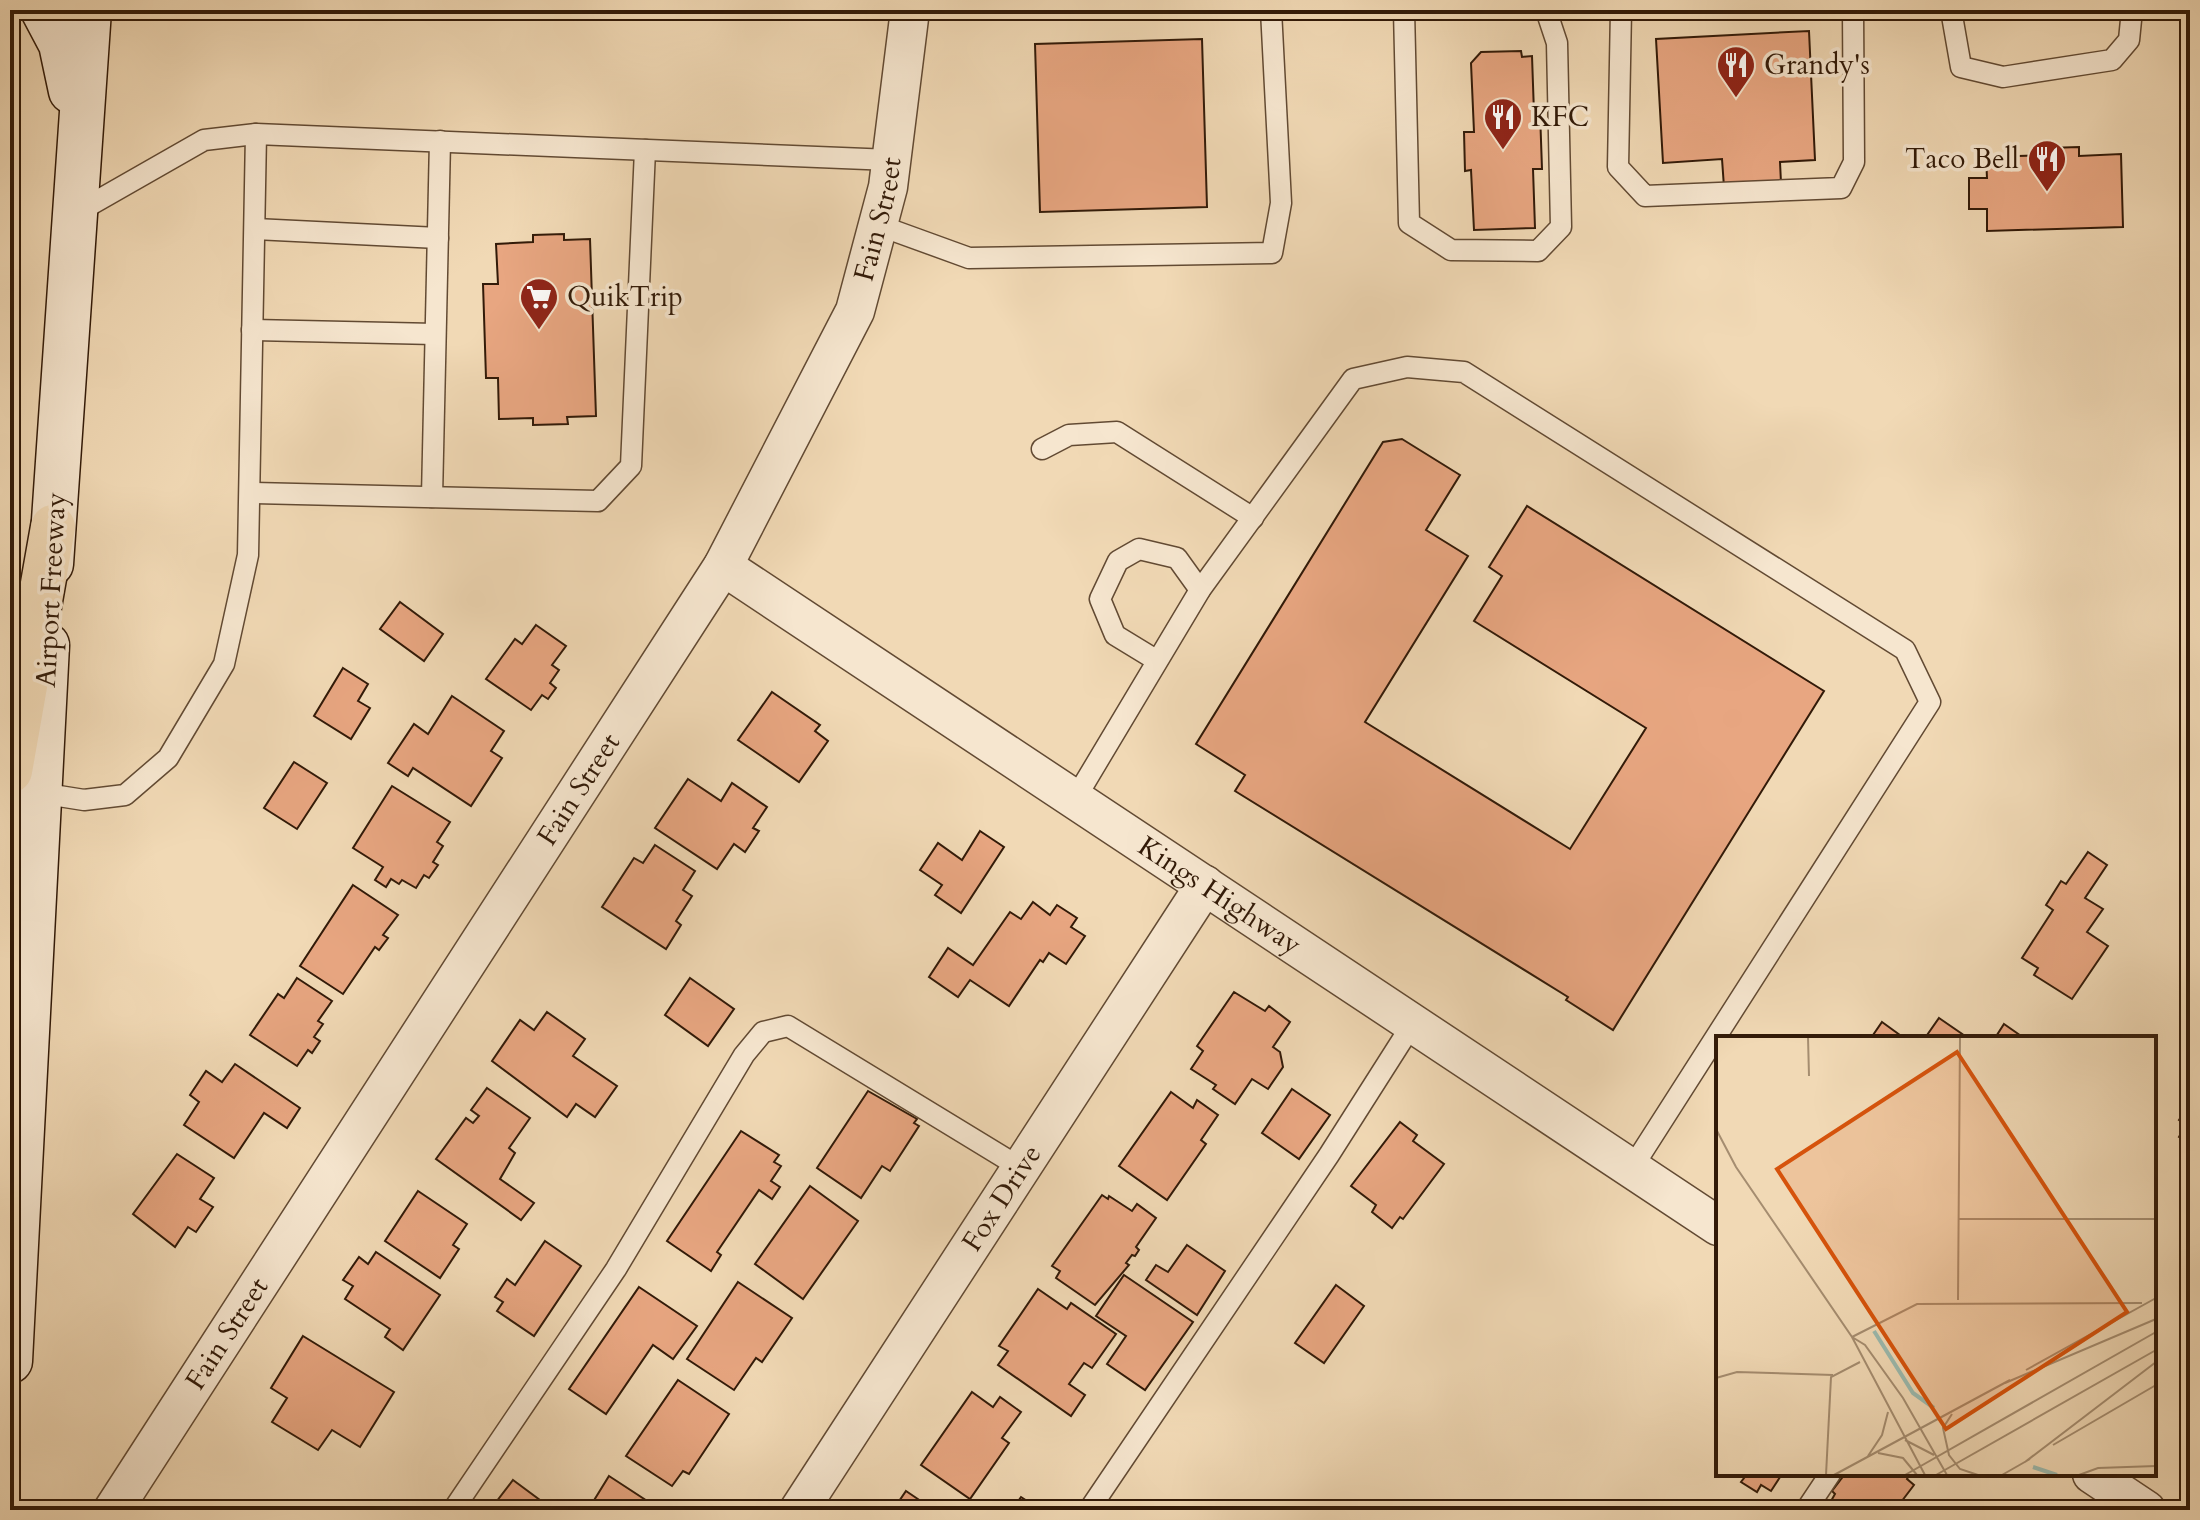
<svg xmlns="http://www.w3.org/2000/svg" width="2200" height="1520" viewBox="0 0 2200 1520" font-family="Cardo,serif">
<rect width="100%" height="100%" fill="#f1d9b5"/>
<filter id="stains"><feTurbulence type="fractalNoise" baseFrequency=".0025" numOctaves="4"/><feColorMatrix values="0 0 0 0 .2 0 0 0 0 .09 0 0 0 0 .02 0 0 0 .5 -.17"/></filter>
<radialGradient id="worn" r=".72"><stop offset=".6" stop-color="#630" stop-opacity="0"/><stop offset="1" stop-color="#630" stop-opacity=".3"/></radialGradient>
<g fill="#e8a681" stroke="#321a08" stroke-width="2">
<path d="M1809 31 1815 160 1780 162 1781 183 1724 187 1722 159 1663 163 1656 39Z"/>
<path d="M1202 39 1207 207 1040 212 1035 44Z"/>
<path d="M1521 51 1522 57 1532 56 1534 113 1540 112 1542 169H1533L1535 228 1474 230 1471 170 1465 171 1464 132H1474L1471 63 1481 52Z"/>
<path d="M2079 147V156L2121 154 2123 227 1987 231V209H1969V178H1987L1986 157 2047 155 2048 148Z"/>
<path d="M564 234V240L590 239 596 416 567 417 568 424 533 425V418L499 419 498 378H486L483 284H498L496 244 533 242V235Z"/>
<path d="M1402 439 1460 475 1426 530 1468 556 1365 722 1570 849 1646 728 1474 621 1502 576 1489 567 1527 506 1824 691 1613 1030 1566 1000 1568 997 1235 791 1245 775 1196 744 1383 442Z"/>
<path d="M400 602 443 634 424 661 380 629Z"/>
<path d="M536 625 566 646 552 665 559 670 550 683 556 688 548 699 542 695 531 710 486 679 515 639 522 644Z"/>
<path d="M343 668 368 684 358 701 370 708 351 739 314 716Z"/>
<path d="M772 692 820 725 815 731 828 741 799 782 738 740Z"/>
<path d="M452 696 504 731 491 751 502 758 471 806 413 768 408 776 388 763 414 724 428 734Z"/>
<path d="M294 762 327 783 297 829 264 808Z"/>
<path d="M688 779 721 801 732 783 767 807 753 828 759 831 745 852 734 844 717 869 655 828Z"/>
<path d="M392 786 450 822 437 842 443 846 433 862 438 865 429 878 424 875 416 888 402 880 399 884 391 879 386 887 375 880 383 867 353 848Z"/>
<path d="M980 831 1004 847 961 913 935 895 942 885 920 870 938 843 962 860Z"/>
<path d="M655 845 695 871 683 890 692 896 676 921 681 925 666 949 602 907 634 858 643 863Z"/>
<path d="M2088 852 2107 865 2085 898 2103 909 2087 932 2108 946 2072 999 2034 975 2038 968 2022 958 2053 910 2046 905 2061 881 2066 884Z"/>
<path d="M353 885 398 915 383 935 388 938 379 950 375 947 343 994 300 966Z"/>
<path d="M1033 902 1050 915 1057 905 1077 918 1071 927 1085 936 1066 964 1049 953 1043 962 1040 960 1009 1006 970 980 958 997 929 977 948 948 973 965 1010 912 1021 919Z"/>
<path d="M297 978 332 1001 318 1021 323 1024 314 1037 320 1041 312 1053 308 1050 297 1066 250 1035 278 994 284 998Z"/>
<path d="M690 978 734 1009 708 1046 665 1015Z"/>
<path d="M1234 992 1265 1011 1269 1006 1290 1022 1273 1047 1280 1052 1283 1067 1268 1089 1252 1079 1235 1104 1213 1089 1216 1085 1191 1069 1203 1051 1197 1046Z"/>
<path d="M547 1012 585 1039 573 1056 617 1086 595 1117 576 1104 567 1117 492 1061 520 1020 534 1030Z"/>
<path d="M1939 1018 1968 1038H1925Z"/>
<path d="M1882 1022 1904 1038H1871Z"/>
<path d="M2004 1024 2024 1038H1995Z"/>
<path d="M235 1064 300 1108 287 1128 264 1113 234 1158 184 1125 199 1102 190 1095 206 1071 222 1082Z"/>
<path d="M487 1088 530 1118 509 1148 515 1153 500 1179 534 1203 521 1220 436 1159 466 1118 473 1123 479 1116 471 1110Z"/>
<path d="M1292 1089 1330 1115 1299 1159 1262 1133Z"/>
<path d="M868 1091 917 1119 914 1123 919 1126 890 1171 882 1166 861 1198 817 1168Z"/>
<path d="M1171 1092 1193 1108 1197 1100 1218 1115 1201 1140 1206 1144 1167 1200 1119 1166Z"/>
<path d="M2190 1103V1144L2179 1137 2186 1125 2179 1120Z"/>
<path d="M1400 1122 1417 1135 1413 1141 1444 1164 1403 1219 1400 1217 1392 1228 1372 1212 1376 1205 1351 1186Z"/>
<path d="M741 1131 779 1155 774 1162 781 1166 771 1181 780 1187 772 1199 759 1190 717 1252 721 1255 711 1271 667 1241Z"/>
<path d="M177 1154 214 1178 200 1199 213 1207 196 1232 188 1227 175 1247 133 1214Z"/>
<path d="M810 1186 858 1221 803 1299 755 1264Z"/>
<path d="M418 1191 467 1224 453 1245 459 1249 440 1278 385 1241Z"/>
<path d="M1102 1195 1108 1199 1109 1196 1132 1211 1137 1204 1156 1218 1136 1247 1139 1250 1135 1256 1132 1255 1126 1263 1129 1265 1095 1305 1056 1278 1060 1271 1052 1266Z"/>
<path d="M545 1241 581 1266 534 1336 497 1311 503 1302 495 1297 507 1279 515 1285Z"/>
<path d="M1187 1245 1225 1271 1197 1315 1146 1280 1156 1265 1168 1272Z"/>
<path d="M376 1252 440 1295 403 1350 385 1337 390 1329 345 1299 353 1286 343 1280 359 1257 368 1264Z"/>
<path d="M1124 1275 1193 1322 1145 1390 1107 1364 1126 1336 1096 1316Z"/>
<path d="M738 1282 792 1318 762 1362 756 1358 734 1390 687 1359Z"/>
<path d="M1336 1285 1364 1306 1324 1363 1295 1343Z"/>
<path d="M639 1287 697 1326 673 1359 653 1345 606 1414 569 1389Z"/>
<path d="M1038 1289 1067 1309 1071 1303 1116 1334 1092 1368 1084 1363 1069 1384 1085 1395 1071 1416 998 1365 1008 1351 999 1346Z"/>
<path d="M303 1336 394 1392 360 1447 332 1430 318 1450 272 1422 287 1398 271 1388Z"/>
<path d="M678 1380 729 1414 689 1474 683 1471 672 1486 626 1456Z"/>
<path d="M972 1392 993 1407 1000 1397 1021 1412 1002 1438 1009 1443 970 1499 921 1465Z"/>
<path d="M1737 1474H1782L1771 1491 1761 1485 1757 1492 1741 1482 1744 1478Z"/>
<path d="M1845 1474H1910L1907 1479 1914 1485 1895 1510H1826L1835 1494 1832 1491Z"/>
<path d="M609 1476 661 1510H588Z"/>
<path d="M513 1480 548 1506 545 1510H490Z"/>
<path d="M906 1491 934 1510H893Z"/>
<path d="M1021 1497 1041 1510H1012Z"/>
</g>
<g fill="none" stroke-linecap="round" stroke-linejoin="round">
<g stroke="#624a33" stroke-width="23">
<g id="service">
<path d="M1404 10 1409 223 1451 250 1538 251 1561 227 1557 43 1546 10"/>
<path d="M1621 10 1618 167 1645 196 1841 188 1854 162 1853 10"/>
<path d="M1951 10 1961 67 2003 77 2112 60 2129 40 2132 10"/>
<path d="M76 213 204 140 256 134"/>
<path d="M878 225 969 258 1272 253 1281 203 1271 10"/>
<path d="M255 229 438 238"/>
<path d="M252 330 435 334"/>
<path d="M1042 449 1069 435 1117 432 1253 518"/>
<path d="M250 493 598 501 631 466 645 150"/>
<path d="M432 497 440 141"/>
<path d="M1156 660 1115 635 1100 599 1118 561 1139 549 1177 558 1200 590"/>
<path d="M40 793 84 800 125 795 168 758 224 664 248 555 256 134 891 160"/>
<path d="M1075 799 1200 590 1353 379 1407 367 1464 372 1905 650 1930 702 1632 1168"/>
<path d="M453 1510 616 1269 744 1055 763 1032 788 1026 1021 1168"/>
<path d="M1089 1510 1329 1155 1413 1023"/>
<path d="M1806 1510 1830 1474"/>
</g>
</g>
<g stroke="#624a33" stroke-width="41">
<g id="minor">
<path id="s1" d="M723 566 1718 1226"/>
<path d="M2092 1474 2146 1510"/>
<path id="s2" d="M113 1510 723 566 855 311 888 187 910 10"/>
<path id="s3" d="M799 1510 1205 885"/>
</g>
</g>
<g stroke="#321a08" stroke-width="47">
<g id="secondary">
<path d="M43 10 61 44 71 91"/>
<path d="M51 564 89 10"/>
<path d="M10 1361 47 645"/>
</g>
</g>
<g stroke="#321a08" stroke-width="47">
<path id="motorway" d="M10 771 53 527"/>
</g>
<use href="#service" stroke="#f6e6cf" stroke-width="20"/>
<use href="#minor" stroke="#f6e6cf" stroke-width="38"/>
<use href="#secondary" stroke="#f6e6cf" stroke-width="44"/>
<use href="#motorway" stroke="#f1d9b5" stroke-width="44"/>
</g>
<defs>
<g id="restaurant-pin" transform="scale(2)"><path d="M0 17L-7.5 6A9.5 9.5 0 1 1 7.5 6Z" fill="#8f2418" stroke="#f6e6cf"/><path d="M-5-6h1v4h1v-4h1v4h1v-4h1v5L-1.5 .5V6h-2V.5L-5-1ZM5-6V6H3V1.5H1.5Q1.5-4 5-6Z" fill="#fff"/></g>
<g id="supermarket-pin" transform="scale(2)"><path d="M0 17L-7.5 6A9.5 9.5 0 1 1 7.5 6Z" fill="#8f2418" stroke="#f6e6cf"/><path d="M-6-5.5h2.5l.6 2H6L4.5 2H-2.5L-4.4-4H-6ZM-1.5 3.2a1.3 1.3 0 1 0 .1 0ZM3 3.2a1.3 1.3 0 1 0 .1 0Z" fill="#fff"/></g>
</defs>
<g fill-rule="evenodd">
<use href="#restaurant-pin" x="1736" y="65"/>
<use href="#restaurant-pin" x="1503" y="117"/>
<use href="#restaurant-pin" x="2047" y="159"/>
<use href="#supermarket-pin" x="539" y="297"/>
</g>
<g text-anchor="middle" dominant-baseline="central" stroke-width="7" stroke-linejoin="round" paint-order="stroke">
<g font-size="28" fill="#321a08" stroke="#f6e6cf" text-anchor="start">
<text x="1764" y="65">Grandy's</text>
<text x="1531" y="117">KFC</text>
<text x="2019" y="159" text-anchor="end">Taco Bell</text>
<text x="567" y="297">QuikTrip</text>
</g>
<g font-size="28" fill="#321a08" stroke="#f6e6cf">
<text stroke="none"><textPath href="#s2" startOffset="1506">Fain Street</textPath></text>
<text transform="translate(51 590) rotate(-87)">Airport Freeway</text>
<text stroke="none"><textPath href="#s2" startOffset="858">Fain Street</textPath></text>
<text stroke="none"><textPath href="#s1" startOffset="596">Kings Highway</textPath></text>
<text stroke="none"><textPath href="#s3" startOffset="372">Fox Drive</textPath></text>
<text stroke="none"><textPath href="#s2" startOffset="210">Fain Street</textPath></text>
</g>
</g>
<g transform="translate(1716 1036)">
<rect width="440" height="440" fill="#f1d9b5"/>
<path fill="none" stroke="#9bbaae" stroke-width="4" d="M158 295 197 357 218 372M317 431 341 439"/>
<path fill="none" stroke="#a58d70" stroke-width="2" d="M92 1 93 40M0 93 20 131 136 301 209 439M243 183H440M242 264 244 1M136 301 201 268 426 267M136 301 149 309 187 362 231 439M310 334 440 262M0 342 21 336 117 339M289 347 440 283M236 378 227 392 233 419 244 433 262 439M189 404 218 419M337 409 440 349M162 417 187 422 201 439M152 420 166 399 172 376M309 426 440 326M110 439 115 341 144 326M118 439 294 344M189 439 440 296M220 439 440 314M286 439 314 423M363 439 382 432 440 430"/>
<path fill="#d6530c" fill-opacity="0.15" stroke="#d6530c" stroke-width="4" d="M241 16 411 276 230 393 61 133Z"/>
<rect width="440" height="440" fill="none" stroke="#321a08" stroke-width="4"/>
</g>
<rect width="2200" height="1520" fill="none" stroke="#f1d9b5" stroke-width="40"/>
<rect x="12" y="12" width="2176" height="1496" fill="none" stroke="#321a08" stroke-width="4"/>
<rect x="20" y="20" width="2160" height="1480" fill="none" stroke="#321a08" stroke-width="2"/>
<rect width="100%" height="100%" filter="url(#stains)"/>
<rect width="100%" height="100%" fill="url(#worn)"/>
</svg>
